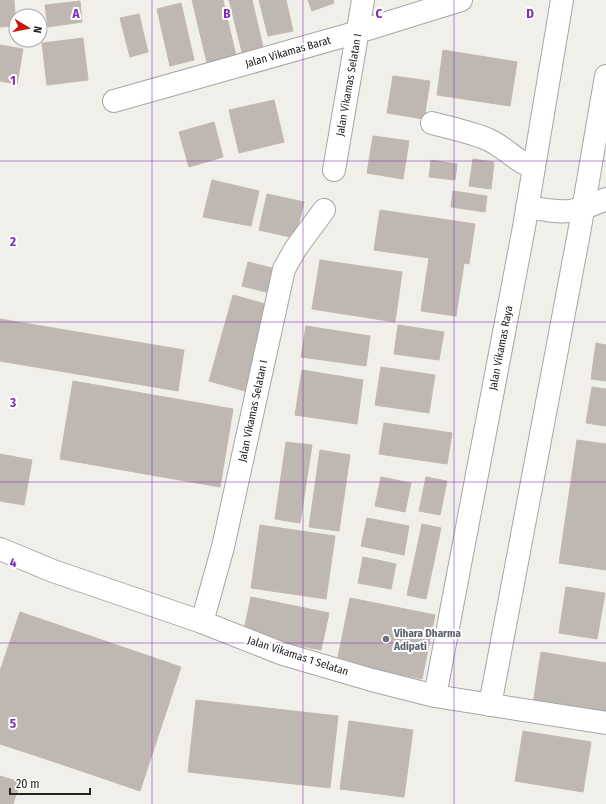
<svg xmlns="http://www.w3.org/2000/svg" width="606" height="804" viewBox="0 0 606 804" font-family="'Fira Sans Condensed',sans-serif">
<rect width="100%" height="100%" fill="#f1efe9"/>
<g fill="#bfb8b2" stroke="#c3b8ac">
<path d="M0 0H14L16 26 0 27Z"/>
<path d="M192 0H223L237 60 208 67Z"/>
<path d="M229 0H252L263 47 242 52Z"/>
<path d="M259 0H286L293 31 268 36Z"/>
<path d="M308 0H333L334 3 312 11Z"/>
<path d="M80 1 82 22 48 27 45 5Z"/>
<path d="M181 3 194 60 170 66 157 9Z"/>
<path d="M139 14 148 52 130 57 120 18Z"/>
<path d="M83 38 88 80 47 85 42 43Z"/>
<path d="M0 45 23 49 17 84 0 81Z"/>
<path d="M443 50 517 62 510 106 437 95Z"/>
<path d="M393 76 430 81 424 119 387 113Z"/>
<path d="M274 100 284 142 239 153 229 110Z"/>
<path d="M214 122 223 157 189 167 179 132Z"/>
<path d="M373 136 409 141 403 179 367 173Z"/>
<path d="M473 159 494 162 491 189 469 186Z"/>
<path d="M431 160 457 164 455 180 429 177Z"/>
<path d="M212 180 259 191 251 226 203 217Z"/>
<path d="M453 191 487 196 485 212 451 207Z"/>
<path d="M267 194 304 202 295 238 259 230Z"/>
<path d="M380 210 475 224 469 264 464 263 456 316 421 311 429 258 374 250Z"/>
<path d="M320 260 402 272 395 322 312 309Z"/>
<path d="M248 262 280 270 274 294 242 286Z"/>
<path d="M233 295 269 305 245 391 209 381Z"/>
<path d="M0 319 184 350 178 391 0 361Z"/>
<path d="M398 325 444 332 439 360 394 354Z"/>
<path d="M306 326 370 336 366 366 301 357Z"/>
<path d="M596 343 606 345V381L591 379Z"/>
<path d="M381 367 435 375 429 413 375 405Z"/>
<path d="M302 370 363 380 357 424 295 415Z"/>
<path d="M73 381 233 409 220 487 60 459Z"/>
<path d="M592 387 606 389V426L586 423Z"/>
<path d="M384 423 452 433 447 464 379 454Z"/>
<path d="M577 440 606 444V570L559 563Z"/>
<path d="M286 442 312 445 300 523 275 519Z"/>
<path d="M320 450 350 455 339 531 309 527Z"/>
<path d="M0 454 32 460 24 505 0 501Z"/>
<path d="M381 477 411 483 405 512 375 506Z"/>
<path d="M426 477 447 481 440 515 419 511Z"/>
<path d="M367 518 409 526 404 555 361 546Z"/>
<path d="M422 524 441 528 426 599 407 595Z"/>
<path d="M260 525 335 536 326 599 251 588Z"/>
<path d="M363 557 396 564 391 589 358 583Z"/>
<path d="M566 587 605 593 597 639 559 633Z"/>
<path d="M251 597 329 613 321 650 243 635Z"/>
<path d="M350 598 435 615 422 679 337 662Z"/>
<path d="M20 612 99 639 58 763 0 744V671Z"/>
<path d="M99 639 181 667 140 791 58 763Z"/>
<path d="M541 652 606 663V715L533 704Z"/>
<path d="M196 700 338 716 330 788 188 772Z"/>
<path d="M349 721 413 730 404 797 340 789Z"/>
<path d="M523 731 591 742 583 792 515 781Z"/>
<path d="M0 776 20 782 13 804H0Z"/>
</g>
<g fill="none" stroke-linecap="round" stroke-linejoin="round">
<g stroke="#a6a6a6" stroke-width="24">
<g id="minor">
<path d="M114 101 358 32 461 0"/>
<path d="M432 123C450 128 471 132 489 140 505 147 516 162 533 167"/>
<path d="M334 170 363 0"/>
<path d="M527 207C564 213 571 215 606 199"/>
<path d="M0 549 53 571 202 622 283 654 372 680 435 696 606 723"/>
<path d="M202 622 223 547 284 269 296 248 324 210"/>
<path d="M435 696 524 227 562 0"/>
<path d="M490 705 579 233 606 76"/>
</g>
</g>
<use href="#minor" stroke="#fff" stroke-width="22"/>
</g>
<path fill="none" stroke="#7b2cbf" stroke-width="1" stroke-opacity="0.55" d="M152 0V804M303 0V804M454 0V804M0 161H606M0 322H606M0 482H606M0 643H606"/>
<circle fill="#6b7280" stroke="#fff" stroke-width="1.5" cx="386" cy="639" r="4"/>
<g text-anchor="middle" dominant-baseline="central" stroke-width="4" stroke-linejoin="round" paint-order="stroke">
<g font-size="11" fill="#222" stroke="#fff">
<text transform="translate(288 52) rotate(-16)">Jalan Vikamas Barat</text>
<text transform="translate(349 85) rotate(-80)">Jalan Vikamas Selatan I</text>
<text transform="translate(501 348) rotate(-79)">Jalan Vikamas Raya</text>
<text transform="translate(253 411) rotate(-78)">Jalan Vikamas Selatan I</text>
<text transform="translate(298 656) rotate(18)">Jalan Vikamas 1 Selatan</text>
</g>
<g font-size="11" font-weight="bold" fill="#5b616d" stroke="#fff" text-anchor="start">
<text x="394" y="633">Vihara Dharma<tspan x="394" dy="13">Adipati</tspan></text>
</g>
</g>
<g font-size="13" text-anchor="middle" font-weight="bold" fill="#7b2cbf" stroke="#fff" stroke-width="4" stroke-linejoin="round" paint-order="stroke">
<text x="76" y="18">A</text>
<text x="227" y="18">B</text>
<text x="379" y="18">C</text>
<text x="530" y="18">D</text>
<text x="13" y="85">1</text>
<text x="13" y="246">2</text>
<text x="13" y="407">3</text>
<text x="13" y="567">4</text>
<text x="13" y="728">5</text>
</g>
<g transform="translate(28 28) rotate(100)"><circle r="19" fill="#ffffff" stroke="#a7a7a7"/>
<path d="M0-3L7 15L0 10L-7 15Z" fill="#cb1709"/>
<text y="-6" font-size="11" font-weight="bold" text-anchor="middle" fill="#222222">N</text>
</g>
<path d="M10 788v6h80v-6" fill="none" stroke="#222222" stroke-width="2"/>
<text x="16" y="788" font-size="12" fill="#222222" stroke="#ffffff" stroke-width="3" paint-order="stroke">20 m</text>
</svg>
